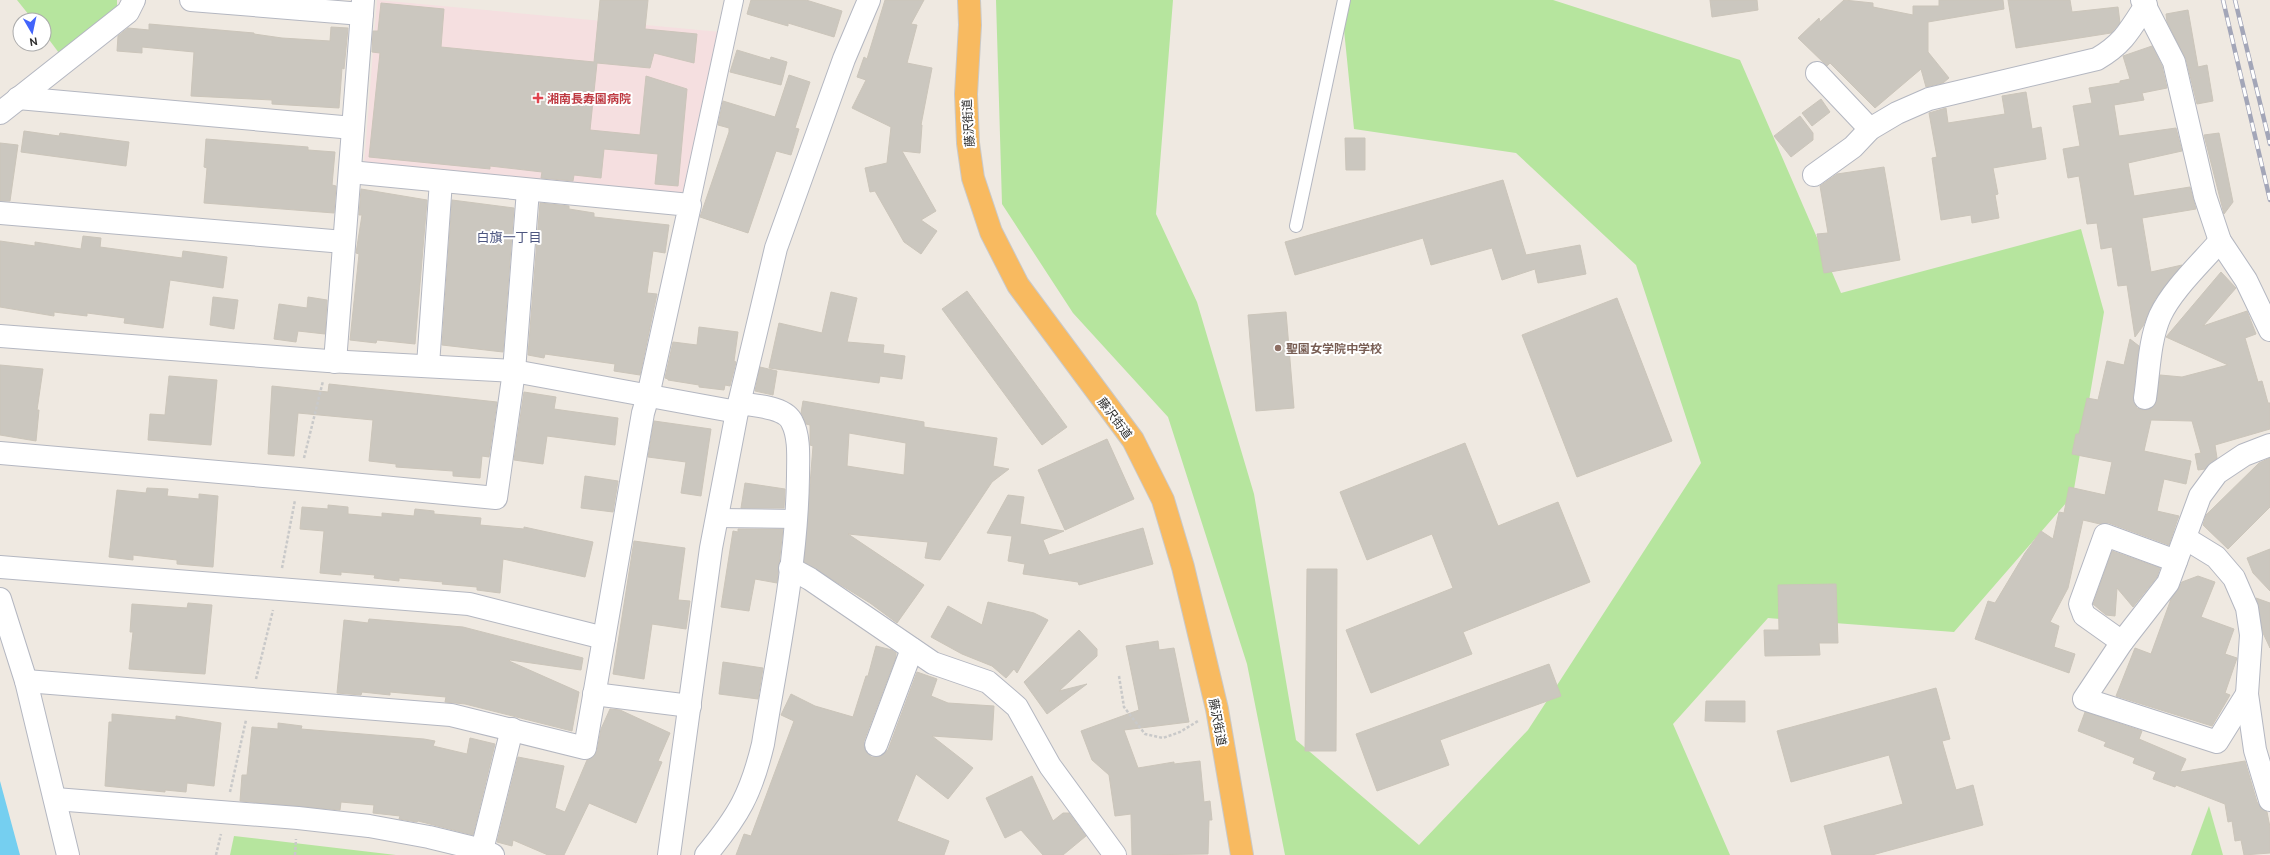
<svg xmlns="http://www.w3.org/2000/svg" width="2270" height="855" viewBox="0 0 2270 855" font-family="Ubuntu,'Noto Sans JP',sans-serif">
<rect width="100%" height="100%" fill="#efe9e1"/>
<path fill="#f5dfe0" d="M377 0 721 32 686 197 364 165Z"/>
<g fill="#b6e59e">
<path d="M17 0H117V6L59 53 44 33V20H33Z"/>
<path d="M996 0H1173L1156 214 1197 302 1254 494 1296 740 1419 845 1528 730 1701 463 1636 265 1516 153 1354 129 1341 0H1553L1740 60 1841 293 2081 229 2104 312 2073 495 1954 632 1768 618 1673 724 1730 855H1285L1247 664 1168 417 1073 313 1002 204Z"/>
<path d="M2209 806 2223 855H2191Z"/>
<path d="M234 836 396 855H230Z"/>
</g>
<path fill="#75cff0" d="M0 779V781L20 855H0Z"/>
<g fill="#cbc7bf" stroke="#cbc5ba" fill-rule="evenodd">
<path d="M600 0H648L645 29 697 34 694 63 654 53 650 68 597 63 590 130 640 135 646 76 687 89 678 186 655 184 658 154 604 149 601 178 574 175 573 181 541 178 542 172 490 166V169L369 157 380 53 372 52 373 31H378L381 3 444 9 441 47 594 62Z"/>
<path d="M751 0H806L842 11 834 37 788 23V26L747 14Z"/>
<path d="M885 0H924L911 24 917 25 907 63 932 68 921 125H922L920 153 902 151 936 211 921 220 937 231 921 254 904 242 875 191 870 192 865 168 887 163 891 127 852 108 866 80 857 77 864 57 867 59Z"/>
<path d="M1710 0H1757L1758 10 1712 17Z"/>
<path d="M1844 0 1873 3V7L1913 15V6H1939V0H2003L2004 9 1928 22V52L1949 78 1943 83 1926 87 1921 69 1875 108 1830 63 1827 66 1798 38 1819 18 1820 22Z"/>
<path d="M2008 0H2070L2072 12 2118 7 2120 23 2111 33 2016 48Z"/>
<path d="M2188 10 2198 67 2207 65 2213 101 2197 104 2186 59 2167 22 2166 14Z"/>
<path d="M149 24 254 33V34L282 38 330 41 331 27 348 28 344 69 342 68 339 108 272 104V100L191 96 194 52 142 47V53L117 51 118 36 128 28 149 30Z"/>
<path d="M2152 46 2162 66 2167 88 2142 93 2144 100 2114 105 2119 136 2176 128 2182 151 2128 163 2134 196 2190 187 2196 209 2142 218 2151 272 2182 265 2155 299 2143 326 2135 337 2127 285 2118 286 2112 247 2101 249 2097 223 2087 224 2079 176 2068 178 2063 149 2080 146 2073 106 2092 103 2089 88 2120 83V81L2130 79 2123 56Z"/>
<path d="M737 50 770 60 771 57 787 62 781 85 730 72Z"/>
<path d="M789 75 810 82 795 128 799 129 791 155 776 151 748 233 700 217 729 132V128L718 125 723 101 775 117Z"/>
<path d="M2026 92 2032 129 2041 127 2046 159 1993 168 1998 194 1995 195 1999 218 1972 223 1971 215 1941 220 1932 158 1937 157 1929 113 1946 108 1948 123 2005 114 2002 96Z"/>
<path d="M1821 99 1830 112 1812 126 1802 113Z"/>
<path d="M1800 116 1813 133V140L1791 157 1774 136Z"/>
<path d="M24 131 59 136 60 133 129 142 126 166 21 152Z"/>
<path d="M2219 133 2233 202 2224 214 2204 135Z"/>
<path d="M1345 138H1365V170H1346Z"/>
<path d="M206 139 308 147V150L335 152 332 185 336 186 334 213 204 203 207 168 204 167Z"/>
<path d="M0 143 18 145 10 201H0Z"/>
<path d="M1884 167 1900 260 1824 273 1817 234 1828 233 1820 186 1837 174Z"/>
<path d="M1503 180 1526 255 1580 245 1586 274 1538 283 1535 269 1502 280 1492 248 1431 265 1423 238 1295 275 1285 242Z"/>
<path d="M361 189 427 200 415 344 377 340 376 343 350 340 359 254 356 253 362 215H359Z"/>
<path d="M452 200 514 208 503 352 442 345Z"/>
<path d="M540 203 569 206V209L594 213V217L669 225 665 253 653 251 647 293 657 294 640 375 614 371 615 364 545 354 544 358 528 355Z"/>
<path d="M83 236 101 238 100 247 182 258 183 251 227 257 223 288 170 280 163 328 124 323 125 318 87 313V316L54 312V316L0 307V241L35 246V242L81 249Z"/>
<path d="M2221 272 2236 288 2203 326 2247 311 2256 334 2245 338 2258 382 2262 381 2268 403H2270V429L2215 445 2217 458 2205 469 2198 470 2195 454 2201 453 2192 421 2151 420 2144 451 2191 461 2186 484 2164 479 2157 511 2179 516 2177 521 2169 545 2109 523 2100 524 2083 520 2068 588 2050 622 2059 626 2054 647 2075 654 2069 673 1975 639 1988 601 1995 603 2025 553 2041 531 2053 539 2059 512 2064 513 2069 487 2105 495 2112 462 2072 454 2076 434H2079L2087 398 2098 400 2107 361 2124 365 2130 339 2139 346 2133 397 2137 408 2144 410 2150 409 2155 405 2160 375 2182 377 2228 365 2166 337Z"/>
<path d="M967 291 1067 427 1042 445 942 309Z"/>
<path d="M831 292 857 298 847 342 884 345 883 353 905 356 902 379 880 376 879 383 769 368 779 323 822 333Z"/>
<path d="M213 297 238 300 234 329 210 325Z"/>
<path d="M308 297 327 300 325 334 298 331 296 342 274 339 279 304 307 308Z"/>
<path d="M1617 298 1672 441 1577 477 1522 335Z"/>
<path d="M1286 312 1294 408 1256 411 1248 315Z"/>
<path d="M699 327 738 332 734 361 736 362 730 386 725 385 724 390 699 387V385L668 380V379L665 378 673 342 697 345Z"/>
<path d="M0 365 43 369 37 410H39L36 441 0 435Z"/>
<path d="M760 367 777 371 773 395 755 391Z"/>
<path d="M169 376 217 380 211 445 148 440 150 414 165 415Z"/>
<path d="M329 384 497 402 489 457 482 456 480 478 453 476V471L396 467V464L369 461 373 420 298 413 294 456 268 454 272 386 328 392Z"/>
<path d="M524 392 556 397 554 409 618 418 615 445 547 436 543 464 514 460Z"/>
<path d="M803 401 924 422V427L997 438 993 466 1009 469 992 482 940 560 925 558 928 542 848 534 924 585 897 623 870 603 804 562 813 446 810 445V425L806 424 801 413ZM849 433 906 443 904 475 847 466Z"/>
<path d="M654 421 711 429 701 496 681 493 686 462 648 457Z"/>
<path d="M1107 439 1134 499 1065 530 1038 470Z"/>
<path d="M1465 443 1498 526 1558 502 1590 582 1463 632 1472 654 1371 693 1346 630 1453 588 1432 534 1367 560 1340 492Z"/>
<path d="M2270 458V507L2228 549 2203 525 2206 515 2259 463Z"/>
<path d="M585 476 618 481 613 512 581 508Z"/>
<path d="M745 483 785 489 784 508H741Z"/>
<path d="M147 488 168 489 167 496 199 499V494L218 496 213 567 177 564V560L133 555V560L109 557 117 490 146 493Z"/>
<path d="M1008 495 1024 497 1020 524 1064 531 1043 540 1049 555 1143 528 1153 564 1079 585 1078 582 1023 574 1025 564 1008 561 1012 536 987 533Z"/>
<path d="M328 505 348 507V514L382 517V513L414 516 415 509 434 511V514L481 518 480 525 524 529V527L593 542 585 577 503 559 500 593 477 590V587L442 584 443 582 399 578V581L374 578 375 575 341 572V575L320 573 324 531 300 529 302 507 328 509Z"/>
<path d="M738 529H783L777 583 755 579 749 611 721 607 733 531 738 532Z"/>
<path d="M634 541 685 548 678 600 690 601 686 629 652 624 644 679 613 674Z"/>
<path d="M2270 549V591L2253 573 2247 558Z"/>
<path d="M2112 551 2160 568 2157 577 2133 607 2117 588 2115 616 2106 615 2093 604Z"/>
<path d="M1307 569H1337L1336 751H1305Z"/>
<path d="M2198 576 2215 582 2201 617 2234 629 2225 654 2237 658 2225 693 2230 695 2212 726 2116 696 2135 648 2151 654 2171 599 2182 582Z"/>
<path d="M1836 584 1838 643H1819L1820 655 1765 656 1764 630H1779L1778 585Z"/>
<path d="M2256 598 2270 603V648L2263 633Z"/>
<path d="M988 602 1034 613 1048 620 1017 673 1014 669 1006 678 992 666 962 654 931 637 948 606 982 625Z"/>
<path d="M188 603 212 605 205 674 129 669 133 632H130L132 604 187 608Z"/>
<path d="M369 619 463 627 583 658 581 670 510 660 509 661 579 692 572 731 465 704 445 702 446 697 390 692V695L362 692 361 695 337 693 344 620 368 623Z"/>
<path d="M1079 630 1097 649V656L1059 691 1087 684 1047 714 1024 682Z"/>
<path d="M1158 641 1159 650 1174 648 1189 722 1124 730 1138 768 1174 762V764L1200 761 1204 802 1210 801 1212 820H1209L1208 854 1132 855 1131 814 1115 816 1109 775 1092 760 1081 731 1139 710 1126 646Z"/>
<path d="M876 646 892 650 896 653V657L864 741V747L871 757H878L888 750 917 672 937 679 931 696 948 703 994 706 992 740 932 736 973 768 948 799 916 774 897 821 949 841 944 855H736L744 834 751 836 794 721 781 715 791 694 815 706 853 717 866 676H868Z"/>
<path d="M723 662 763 668 758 699 719 694Z"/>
<path d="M1549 664 1561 696 1440 740 1449 765 1377 791 1356 734Z"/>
<path d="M1936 688 1950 739 1942 741 1956 790 1973 785 1983 825 1872 855H1832L1824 826 1903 804 1889 755 1791 782 1777 731Z"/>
<path d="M1706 701H1745V722L1705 721Z"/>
<path d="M610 709 620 710 670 733 658 761 662 762 636 823 589 803 564 855H548L513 840 512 846 497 842 518 757 564 766 555 808 565 812 587 760 594 756 597 751 601 729Z"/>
<path d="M2085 712 2142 731 2139 739 2186 759 2180 772 2245 761 2257 802 2262 809 2267 812 2270 827V853L2244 855 2241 840 2235 841 2232 821 2228 822 2225 804 2176 785 2175 787 2153 779 2156 772 2133 763 2135 758 2104 746 2106 742 2078 731Z"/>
<path d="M112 714 176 720V716L221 723 214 786 187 783 186 792 165 790V792L105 786 109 722H112Z"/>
<path d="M278 723 302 726 301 729 424 739 435 741 433 746 467 754 470 738 495 744 473 835 418 821 417 822 399 819 400 816 373 813 374 805 341 802 340 810 240 801 242 775H247L252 727 278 729Z"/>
<path d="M1032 776 1053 821 1063 813H1069L1086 836 1063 855H1043L1021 830 1005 838 986 798Z"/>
</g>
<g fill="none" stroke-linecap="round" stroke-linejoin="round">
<g stroke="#b4b7c1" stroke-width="14">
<path id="service" d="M1296 226 1344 0"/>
</g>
<g stroke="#b4b7c1" stroke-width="20">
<g id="pedestrian">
<path d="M690 205 734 0"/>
<path d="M717 518 797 519"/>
</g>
</g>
<g stroke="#b4b7c1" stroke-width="24">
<g id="minor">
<path d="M191 0 362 14"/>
<path d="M2142 0 2174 62 2205 196 2220 241 2246 280 2270 330"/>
<path d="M1817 73 1870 129"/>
<path d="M18 98 353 128"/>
<path d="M0 113 128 12 134 0"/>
<path d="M1814 175 1853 147 1870 129 1897 113 1929 99 2097 59C2123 44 2130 30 2146 5"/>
<path d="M0 213 344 242"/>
<path d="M0 336 328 361 514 371 737 412"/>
<path d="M335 362 363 0"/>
<path d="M428 365 441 181"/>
<path d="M2145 398C2149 372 2149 341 2160 316 2172 290 2201 263 2220 241"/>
<path d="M0 453 299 479 496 498 514 371 528 190"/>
<path d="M2185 538 2216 557 2234 578 2247 608 2251 635 2247 694 2255 750 2270 800"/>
<path d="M0 567 469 604 604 638"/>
<path d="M790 568 810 579 933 663 988 682 1017 707 1050 766 1115 855"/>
<path d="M0 599 26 681 68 855"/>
<path d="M2122 642 2084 615 2080 604 2105 535 2176 561"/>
<path d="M26 681 451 715 585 748 643 413 648 396 690 205 350 172"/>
<path d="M594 694 690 706"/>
<path d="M2247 694 2217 742 2084 699 2122 642 2168 583 2200 496 2217 473 2244 455 2270 445"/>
<path d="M876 745 912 649"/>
<path d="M55 799 298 818 369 826 429 837 482 850 493 855"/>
<path d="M482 850 512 729"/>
<path d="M669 855 711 548 737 412 776 248 844 59 869 0"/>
<path d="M706 855C739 815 751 794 763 744 777 657 797 564 798 476 798 459 800 437 792 422 785 406 754 406 739 403"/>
</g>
</g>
<g stroke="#c9c9c9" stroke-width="24">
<path id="trunk" d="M969 0 970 25 966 94 968 143 973 178 991 232 1018 285 1133 440 1163 500 1183 567 1217 709 1242 855"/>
</g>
<g stroke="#c9c9c9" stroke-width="2.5" stroke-dasharray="3 2" stroke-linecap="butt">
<path d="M304 458 323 381"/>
<path d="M282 568 295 500"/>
<path d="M1119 676 1124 707 1145 734 1163 738 1180 732 1198 721"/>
<path d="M256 679 273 610"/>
<path d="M230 792 246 720"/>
<path d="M216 855 221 834"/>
<path d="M295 855 296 839"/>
</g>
<use href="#service" stroke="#fff" stroke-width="12"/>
<use href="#pedestrian" stroke="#fff" stroke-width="18"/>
<use href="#minor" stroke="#fff" stroke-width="22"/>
<use href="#trunk" stroke="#f8ba60" stroke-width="22"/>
<g stroke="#a3a6b8" stroke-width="4.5">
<g id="rail">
<path d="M2223 0 2270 200"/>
<path d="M2235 0 2270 144"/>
</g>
</g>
<use href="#rail" stroke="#fff" stroke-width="3" stroke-dasharray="9" stroke-linecap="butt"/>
</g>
<path fill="#e0444e" stroke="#fff" stroke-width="1.5" d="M536 92h4v4h4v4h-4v4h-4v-4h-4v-4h4z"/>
<circle fill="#8d6e63" stroke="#fff" stroke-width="1.5" cx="1278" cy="348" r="4"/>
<g text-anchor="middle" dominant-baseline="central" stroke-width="4" stroke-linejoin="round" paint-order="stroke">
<g font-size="12" font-weight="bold" fill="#be3a42" stroke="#fff" text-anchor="start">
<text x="547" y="98">湘南長寿園病院</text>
</g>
<g font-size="12" fill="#2e2e2e" stroke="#fff">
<text transform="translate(968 123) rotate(-94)">藤沢街道</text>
<text transform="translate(1115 418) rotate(53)">藤沢街道</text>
<text transform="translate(1218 722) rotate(79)">藤沢街道</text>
</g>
<g font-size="12" font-weight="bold" fill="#785e54" stroke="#fff" text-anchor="start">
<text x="1286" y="348">聖園女学院中学校</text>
</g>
<g font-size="13" fill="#4d5680" stroke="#fff">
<text x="509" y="237">白旗一丁目</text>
</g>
</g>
<g transform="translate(32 32) rotate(171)"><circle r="19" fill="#ffffff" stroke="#ababab"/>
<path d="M0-3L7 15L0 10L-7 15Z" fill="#4264fb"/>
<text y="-6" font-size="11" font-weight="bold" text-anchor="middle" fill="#2e2e2e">N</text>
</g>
</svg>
